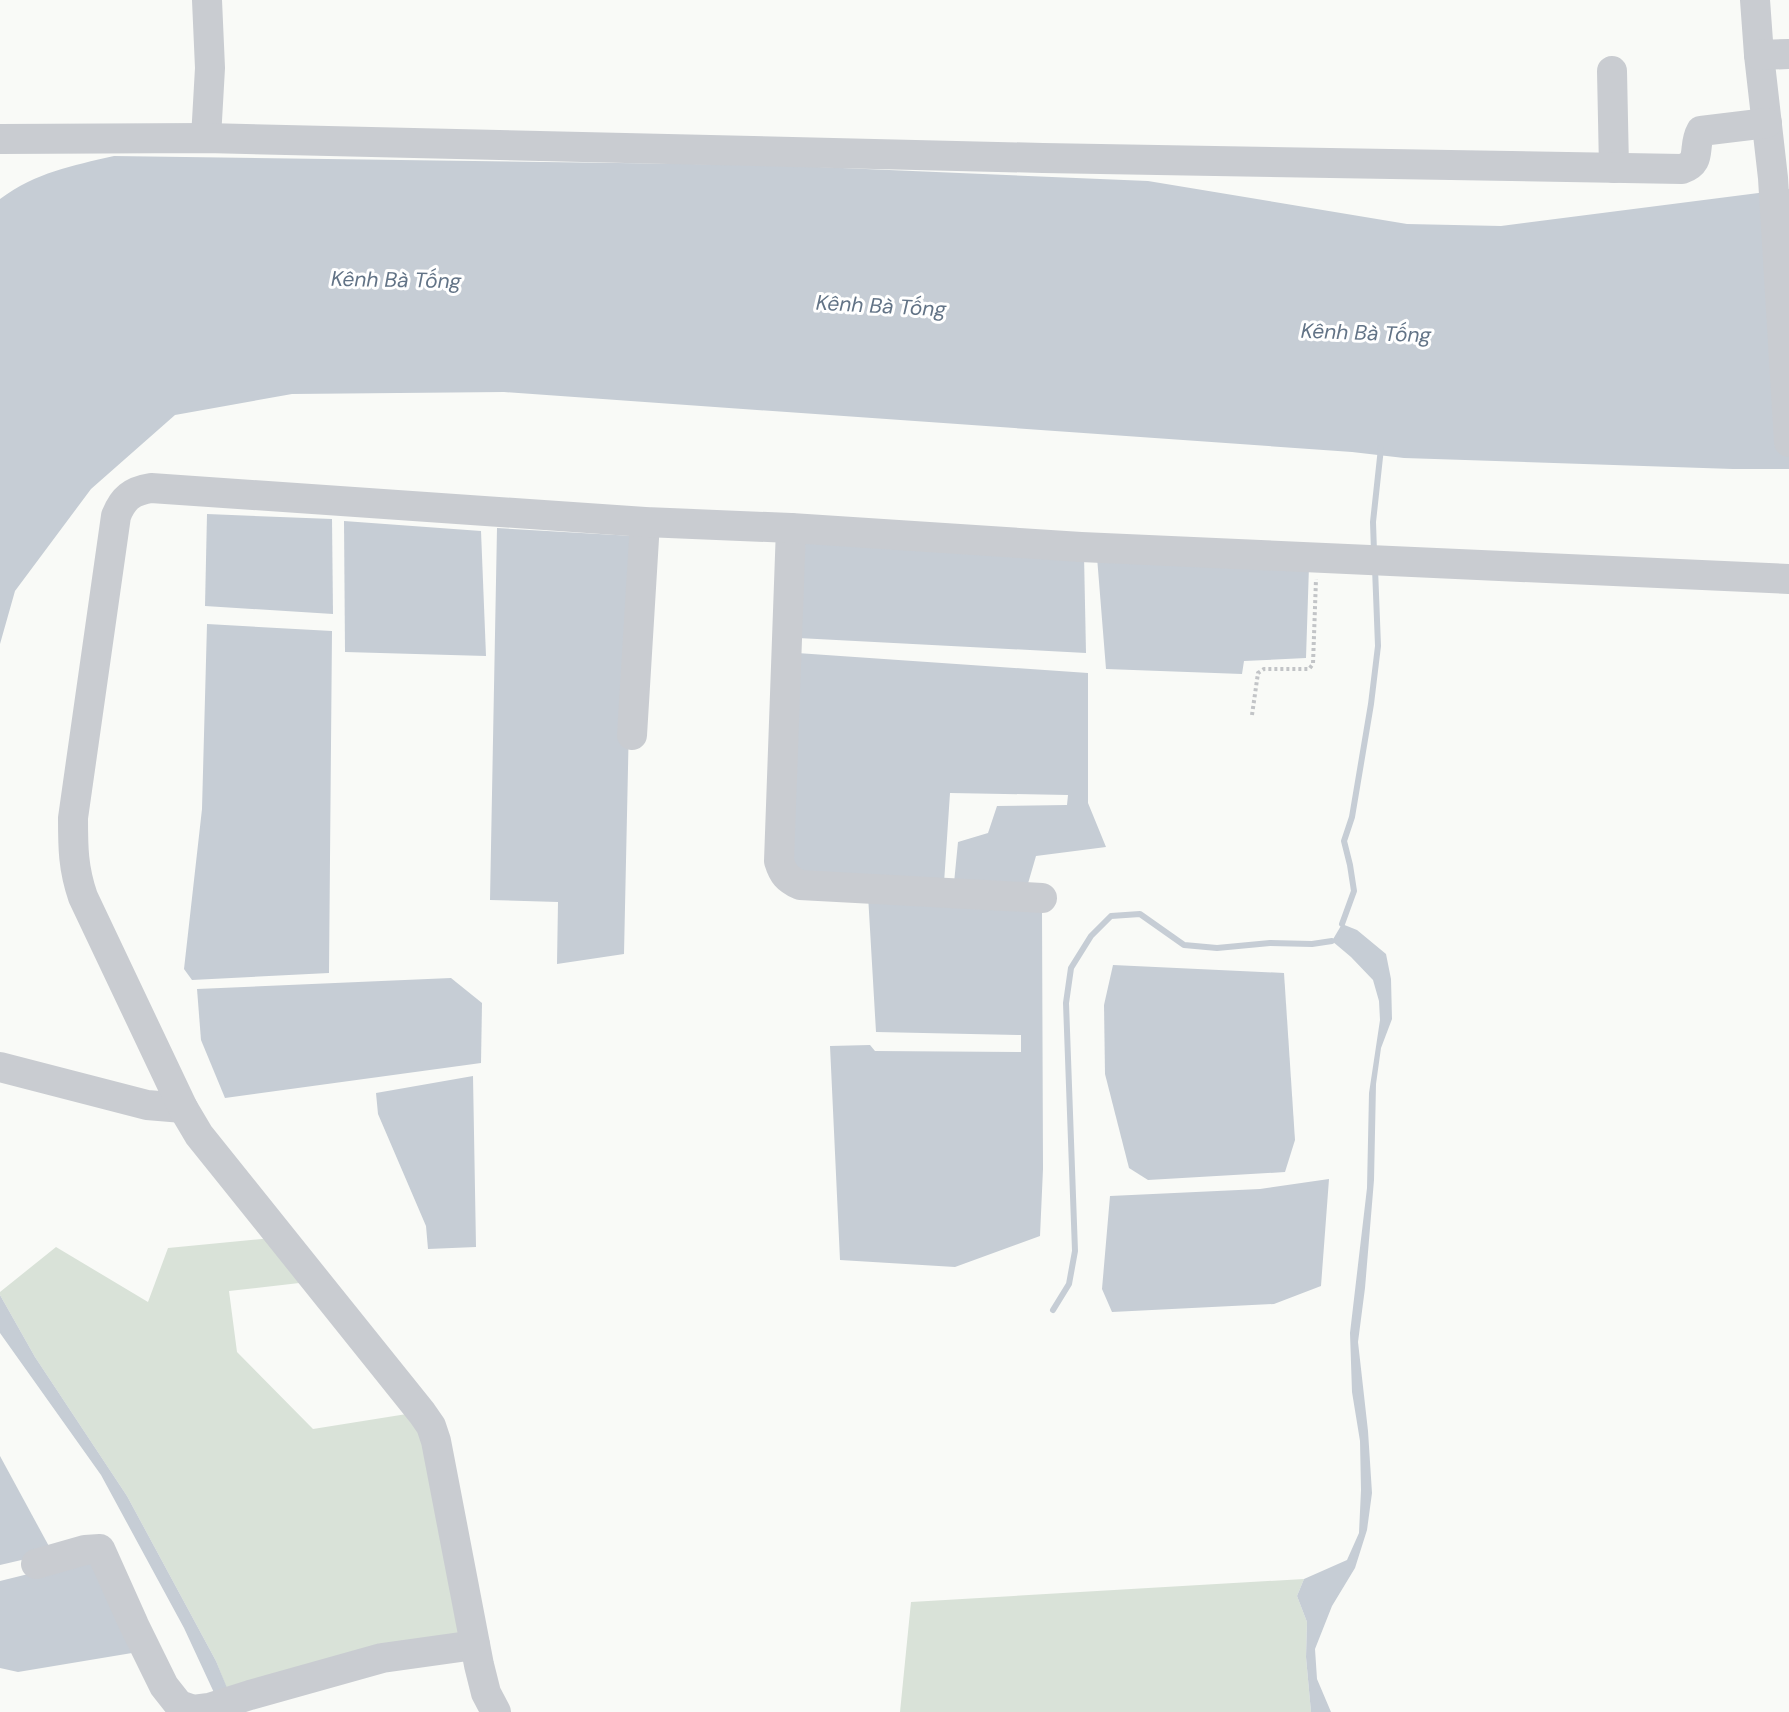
<svg xmlns="http://www.w3.org/2000/svg" width="1789" height="1712" viewBox="0 0 1789 1712" font-family="'DM Sans',sans-serif">
<rect width="100%" height="100%" fill="#f9faf7"/>
<g fill="#d9e2d8">
<path d="M272 1238 308 1282 229 1291 237 1352 313 1429 413 1413 423 1430 467 1639 229 1694 216 1661 127 1496 35 1357 0 1295V1292L56 1247 148 1302 168 1248Z"/>
<path d="M1304 1579 1297 1596 1307 1622 1306 1657 1311 1712H900L911 1602Z"/>
</g>
<g fill="#c6cdd5">
<path d="M114 156 772 165 1148 181 1407 224 1501 226 1789 189V469H1733L1404 458 1352 452 504 392 292 394 175 415 91 489 15 591 0 644V199C37 172 71 166 114 156Z"/>
<path d="M207 514 332 519 333 614 205 606Z"/>
<path d="M344 521 481 531 486 656 345 652Z"/>
<path d="M497 528 633 536 624 954 557 964 558 902 490 900Z"/>
<path d="M802 536 1084 555 1086 653 798 638Z"/>
<path d="M1097 557 1309 566 1306 658 1244 661 1242 674 1106 669Z"/>
<path d="M207 624 332 631 329 973 192 980 184 969 202 809Z"/>
<path d="M797 653 1088 673V803L1106 847 1036 856 1027 887 954 883 958 842 988 833 997 806 1067 805 1068 795 950 793 944 883 808 875 786 859Z"/>
<path d="M868 895 1042 910 1043 1169 1040 1236 955 1267 840 1260 830 1046 870 1045 875 1051 1021 1052V1035L876 1032Z"/>
<path d="M1342 924 1357 930 1386 954 1391 979 1392 1019 1381 1048 1376 1084 1374 1180 1365 1288 1358 1342 1368 1431 1372 1493 1367 1530 1355 1568 1332 1606 1315 1649 1317 1679 1331 1712H1311L1306 1657 1307 1622 1297 1596 1304 1579 1347 1560 1359 1533 1361 1490 1360 1441 1352 1392 1350 1333 1367 1188 1369 1093 1380 1020 1379 1001 1373 980 1351 957 1332 941Z"/>
<path d="M1113 965 1284 973 1295 1140 1285 1172 1148 1180 1129 1168 1105 1074 1104 1005Z"/>
<path d="M451 978 482 1003 481 1063 225 1098 201 1040 197 989Z"/>
<path d="M473 1076 476 1247 428 1249 426 1226 378 1114 376 1093Z"/>
<path d="M1329 1179 1321 1286 1274 1304 1112 1312 1102 1289 1110 1196 1260 1189Z"/>
<path d="M0 1295 35 1357 127 1496 216 1661 237 1712H223L184 1628 101 1475 0 1333Z"/>
<path d="M0 1456 51 1550 43 1555 0 1565Z"/>
<path d="M89 1559 132 1653 18 1672 0 1668V1581Z"/>
</g>
<g fill="none" stroke-linecap="round" stroke-linejoin="round">
<g stroke="#c6cdd5" stroke-width="6">
<path d="M1374 552 1373 522 1381 448"/>
<path d="M1342 924 1354 891 1350 865 1344 841 1352 817 1371 704 1378 646 1375 568"/>
<path d="M1053 1310 1069 1284 1075 1251 1066 1003 1071 968 1091 936 1111 916 1140 914 1184 945 1217 948 1270 943 1312 944 1332 941"/>
</g>
<path stroke="#c2c4c7" stroke-width="4" stroke-dasharray="3 3" stroke-linecap="butt" d="M1252 715 1258 673 1264 669H1309L1313 664 1316 579"/>
<g stroke="#c9ccd1" stroke-width="30">
<path d="M1755 0 1759 55 1773 178 1789 442"/>
<path d="M1759 55 1789 54"/>
<path d="M1612 71 1614 168"/>
<path d="M206 138 210 68 207 0"/>
<path d="M0 139 206 138 1043 158 1682 169C1703 162 1692 147 1701 131L1767 123"/>
<path d="M791 528 779 861C783 874 787 879 800 885L1042 898"/>
<path d="M632 735 645 522"/>
<path d="M0 1067 147 1105 183 1108"/>
<path d="M36 1564 85 1550 100 1549 134 1625 164 1686 179 1705 193 1710 209 1708 250 1695 382 1658 475 1645"/>
<path d="M496 1712 486 1693 479 1665 436 1441 431 1426 422 1413 199 1135 183 1108 83 897C73 868 73 847 73 818L116 516C123 498 132 491 151 488L645 522 791 528 1081 547 1789 579"/>
</g>
</g>
<g text-anchor="middle" dominant-baseline="central" stroke-width="6" stroke-linejoin="round" paint-order="stroke">
<g font-size="21" font-style="italic" fill="#627386" stroke="#fff">
<text transform="translate(396 280) rotate(1)">Kênh Bà Tống</text>
<text transform="translate(881 306) rotate(3)">Kênh Bà Tống</text>
<text transform="translate(1366 333) rotate(2)">Kênh Bà Tống</text>
</g>
</g>
</svg>
